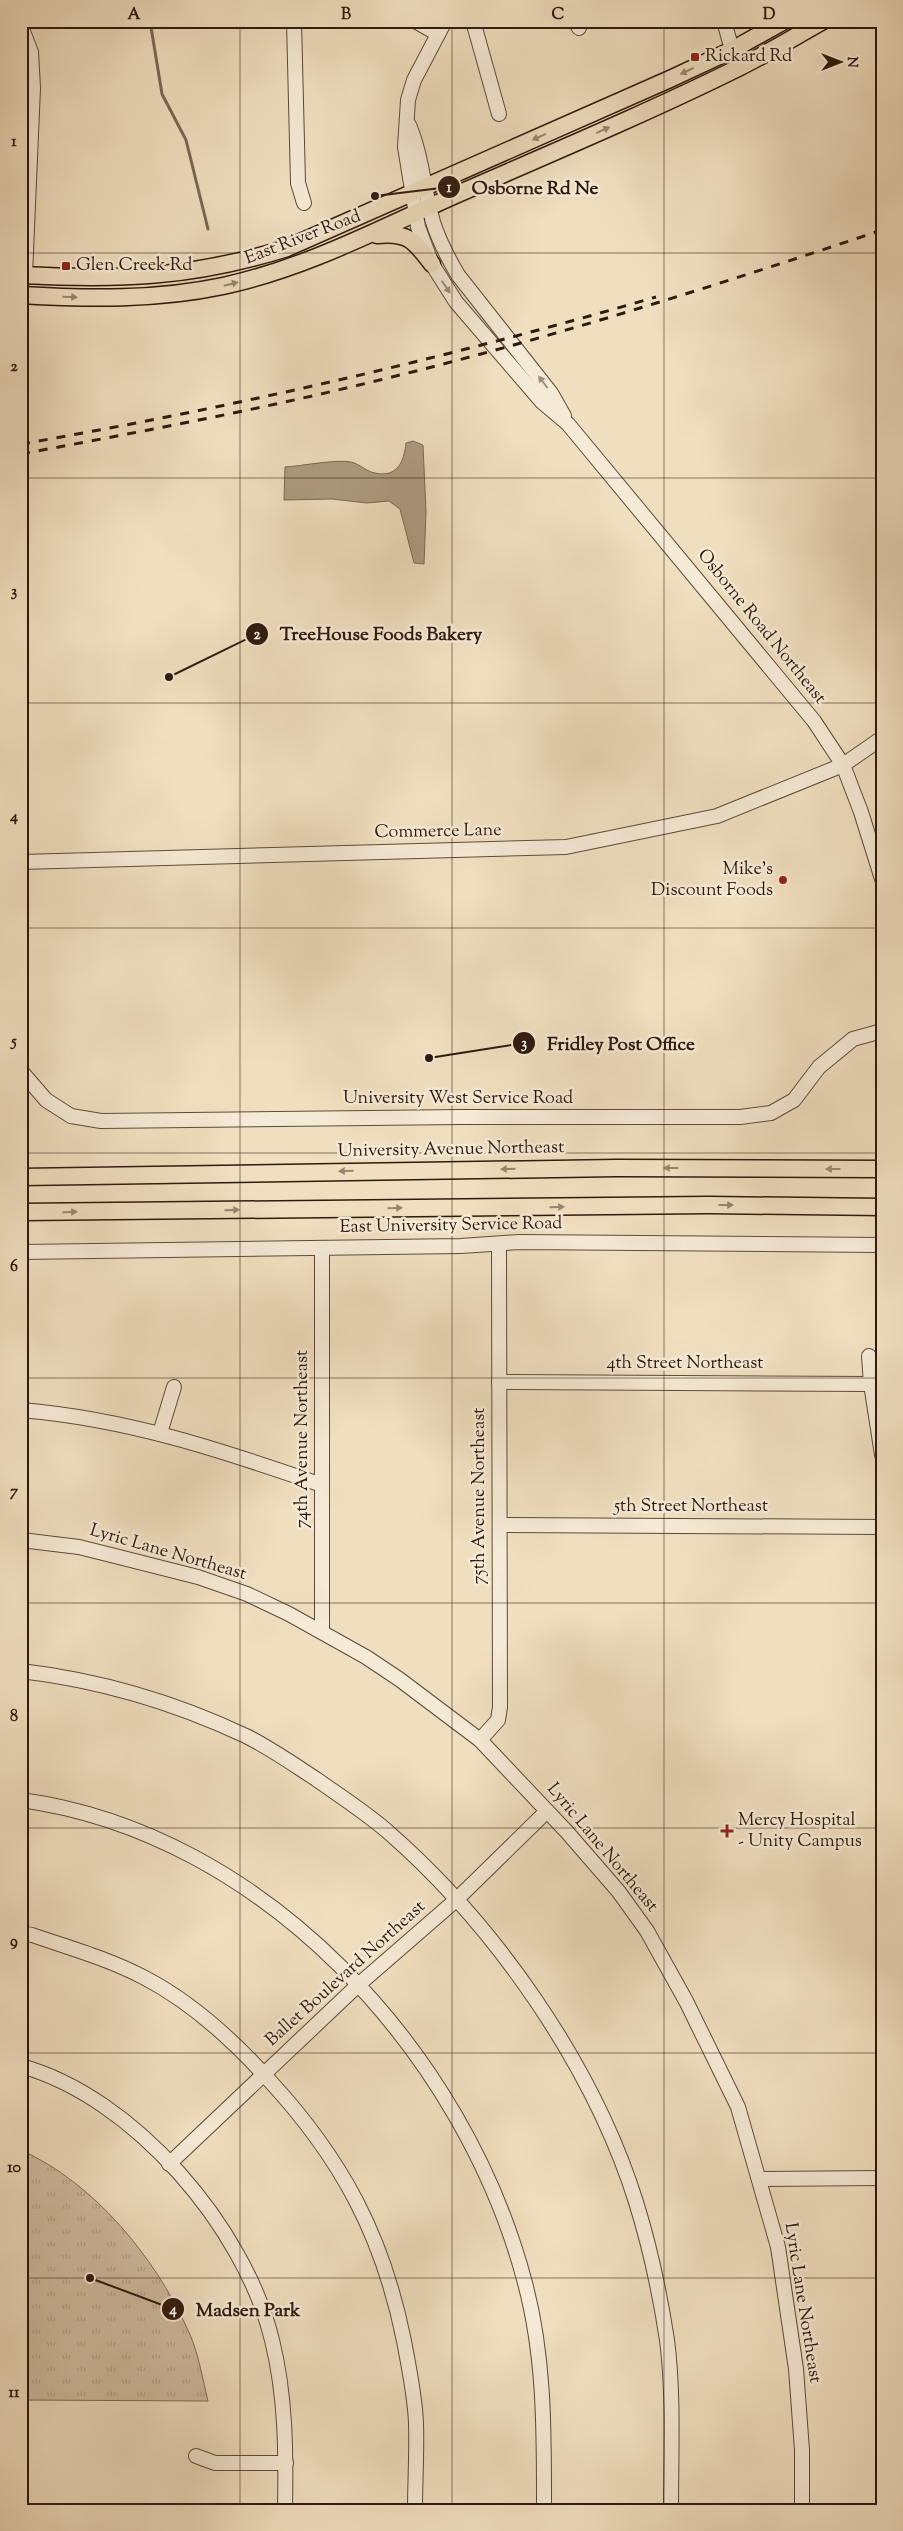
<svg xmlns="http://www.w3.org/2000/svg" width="903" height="2531" viewBox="0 0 903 2531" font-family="'Sorts Mill Goudy',serif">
<defs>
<pattern id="park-tufts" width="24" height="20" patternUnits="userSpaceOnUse" patternTransform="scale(1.25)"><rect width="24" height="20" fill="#cfbda1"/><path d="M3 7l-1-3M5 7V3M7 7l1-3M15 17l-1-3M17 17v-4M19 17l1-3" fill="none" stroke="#b2a289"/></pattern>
</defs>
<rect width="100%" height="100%" fill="#f0dfbf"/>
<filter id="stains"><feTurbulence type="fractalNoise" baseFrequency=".004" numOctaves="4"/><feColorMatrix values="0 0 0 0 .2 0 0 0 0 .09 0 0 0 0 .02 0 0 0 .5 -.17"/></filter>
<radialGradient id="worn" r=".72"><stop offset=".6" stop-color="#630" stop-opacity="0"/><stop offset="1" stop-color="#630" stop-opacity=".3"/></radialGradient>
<path fill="url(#park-tufts)" stroke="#7f6b58" d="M21 2150C94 2183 154 2256 187 2328 198 2350 202 2377 208 2401L21 2400Z"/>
<path fill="#ae9c83" stroke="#7b6854" d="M413 441 423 445 426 512 424 564 414 563 400 509 389 501 367 503 332 499 284 500 285 467C302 466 336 459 351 462 360 464 367 472 375 473 398 478 404 461 406 443Z"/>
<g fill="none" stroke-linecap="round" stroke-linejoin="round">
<path stroke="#7b6854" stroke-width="3" d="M150 21 162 94 186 140 208 229"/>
<g stroke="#5f4a3a" stroke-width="16">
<g id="minor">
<path d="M294 21 298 183 304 203"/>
<path d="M415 21 438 34"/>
<path d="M445 21 414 80 408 100 405 147 418 227 432 264 456 302 542 402 568 424 814 721 843 765 861 812 882 879"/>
<path d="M473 21 499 114"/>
<path d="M575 21 579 28"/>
<path d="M724 21 732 50 741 66"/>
<path d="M21 26 31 52 33 88 25 275"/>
<path d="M409 125C422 156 424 190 433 222 439 241 448 258 458 275L551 393 564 416"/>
<path d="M21 862 566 847 717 816 843 765 882 738"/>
<path d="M21 1071 46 1100 71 1116 101 1121 461 1117H740L771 1113 794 1100 819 1067 853 1039 882 1031"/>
<path d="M322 1248V1631"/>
<path d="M21 1252 461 1246 519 1242 882 1245"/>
<path d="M869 1356 871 1384 882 1455"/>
<path d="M499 1382 871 1384"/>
<path d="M21 1410C128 1419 221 1450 322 1485"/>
<path d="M160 1433 174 1387"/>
<path d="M500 1525 882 1527"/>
<path d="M21 1540 79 1547 111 1555 198 1577 247 1594 289 1614 366 1657 399 1679 480 1740 567 1832 619 1892 647 1931 686 2001 738 2107 778 2247 796 2369 802 2450V2510"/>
<path d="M21 1671C98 1680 176 1703 246 1736 270 1748 293 1764 316 1779 340 1796 365 1812 387 1831 495 1925 593 2065 636 2202 650 2247 660 2294 667 2340 674 2395 671 2454 671 2510"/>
<path d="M480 1740 498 1720 500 1707 499 1244"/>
<path d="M21 1800C264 1833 465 2053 525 2283 545 2358 544 2433 544 2510"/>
<path d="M21 1933 32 1935C70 1948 109 1959 145 1978 193 2003 233 2040 269 2080 342 2159 383 2236 404 2341 409 2368 415 2396 416 2423 417 2452 415 2481 415 2510"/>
<path d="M21 2066C134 2097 245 2228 272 2340 286 2397 286 2452 285 2510"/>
<path d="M169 2164 357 1986 456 1900 547 1811"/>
<path d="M759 2179 882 2178"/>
<path d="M196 2456 215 2463H286"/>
</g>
</g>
<g stroke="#2f190e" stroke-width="19">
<g id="major">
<path d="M377 235C408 232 414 240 432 264"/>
<path d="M21 275C119 280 192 278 287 248L670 79 732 50 784 21"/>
<path d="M21 295C89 299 157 300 223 286 307 268 383 227 460 193 554 152 649 112 740 67 768 53 796 36 823 21"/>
<path d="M21 1177 617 1168 882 1169"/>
<path d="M21 1212 709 1205 882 1207"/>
</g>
</g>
<use href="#minor" stroke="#f5ead5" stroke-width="14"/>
<use href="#major" stroke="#f0dfbf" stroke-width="16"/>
<g stroke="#2f190e" stroke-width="3" stroke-dasharray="9 9" stroke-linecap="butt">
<path d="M21 444C236 407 447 358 656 297"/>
<path d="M21 454C134 433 247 412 359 385 536 343 709 288 882 230"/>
</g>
</g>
<defs><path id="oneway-solid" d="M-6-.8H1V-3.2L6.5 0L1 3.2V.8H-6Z" transform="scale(1.25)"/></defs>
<g fill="#99866f">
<use href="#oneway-solid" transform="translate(687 71) rotate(155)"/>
<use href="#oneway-solid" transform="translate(603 130) rotate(-24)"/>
<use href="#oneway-solid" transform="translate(539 137) rotate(156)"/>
<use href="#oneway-solid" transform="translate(231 284) rotate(-14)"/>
<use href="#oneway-solid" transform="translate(70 297) rotate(2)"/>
<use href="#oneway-solid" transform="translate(671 1168) rotate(180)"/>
<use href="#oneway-solid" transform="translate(508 1169) rotate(179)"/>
<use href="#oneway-solid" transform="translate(833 1169) rotate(-180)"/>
<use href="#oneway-solid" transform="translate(346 1171) rotate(179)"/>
<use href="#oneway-solid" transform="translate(726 1205)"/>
<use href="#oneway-solid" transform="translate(557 1207) rotate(-1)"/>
<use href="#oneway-solid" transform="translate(395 1208) rotate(-1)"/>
<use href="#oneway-solid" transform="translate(232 1210) rotate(-1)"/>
<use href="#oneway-solid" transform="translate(70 1212) rotate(-1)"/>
</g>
<g fill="#9c8c7b">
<use href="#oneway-solid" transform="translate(446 287) rotate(56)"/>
<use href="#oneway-solid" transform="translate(543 382) rotate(-127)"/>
</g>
<path fill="none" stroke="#2f190e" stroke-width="1" stroke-opacity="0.55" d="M240 21V2510M452 21V2510M664 21V2510M21 253H882M21 478H882M21 703H882M21 928H882M21 1153H882M21 1378H882M21 1603H882M21 1828H882M21 2053H882M21 2278H882"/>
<g fill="#8f2418" stroke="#f5ead5" stroke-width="2">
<rect x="690" y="52" width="10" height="10" rx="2.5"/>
<rect x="61" y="261" width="10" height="10" rx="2.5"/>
<circle cx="783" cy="880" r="5"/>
<path d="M724.5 1823.5h5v5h5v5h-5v5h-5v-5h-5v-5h5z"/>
</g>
<g text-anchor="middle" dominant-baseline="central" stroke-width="5" stroke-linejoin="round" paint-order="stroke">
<g font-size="18" fill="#2f190e" stroke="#f5ead5" text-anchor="start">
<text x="705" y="57">Rickard Rd</text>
<text x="76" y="266">Glen Creek Rd</text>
<text x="773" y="870" text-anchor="end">Mike's<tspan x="773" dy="21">Discount Foods</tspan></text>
<text x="738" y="1821">Mercy Hospital<tspan x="738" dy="21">- Unity Campus</tspan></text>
</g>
<g font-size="18" fill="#2f190e" stroke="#f5ead5">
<text transform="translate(303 238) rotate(-21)">East River Road</text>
<text transform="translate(761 627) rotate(51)">Osborne Road Northeast</text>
<text transform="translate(438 832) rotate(-1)">Commerce Lane</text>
<text x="458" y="1099">University West Service Road</text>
<text transform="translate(451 1150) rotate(-1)">University Avenue Northeast</text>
<text transform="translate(451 1226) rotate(-1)">East University Service Road</text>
<text x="685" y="1364">4th Street Northeast</text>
<text transform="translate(303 1439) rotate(-90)">74th Avenue Northeast</text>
<text transform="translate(480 1496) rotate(-90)">75th Avenue Northeast</text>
<text x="691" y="1507">5th Street Northeast</text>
<text transform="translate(168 1553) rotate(16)">Lyric Lane Northeast</text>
<text transform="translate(602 1848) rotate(50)">Lyric Lane Northeast</text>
<text transform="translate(346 1974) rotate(-42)">Ballet Boulevard Northeast</text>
<text transform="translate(802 2303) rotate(81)">Lyric Lane Northeast</text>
</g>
</g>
<path fill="none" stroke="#2f190e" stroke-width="2" d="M375 196L449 187M169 677L257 634M429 1058L524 1043M90 2278L173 2309"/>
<g fill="#2f190e" stroke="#f5ead5" stroke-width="2">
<circle cx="375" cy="196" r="5"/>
<circle cx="169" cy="677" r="5"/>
<circle cx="429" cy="1058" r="5"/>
<circle cx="90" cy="2278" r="5"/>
<circle cx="449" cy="187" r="12"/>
<circle cx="257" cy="634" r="12"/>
<circle cx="524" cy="1043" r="12"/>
<circle cx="173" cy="2309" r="12"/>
</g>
<g font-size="15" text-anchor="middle" font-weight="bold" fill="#fff">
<text x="449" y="192">1</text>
<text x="257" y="639">2</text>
<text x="524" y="1048">3</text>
<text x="173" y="2314">4</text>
</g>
<g font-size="19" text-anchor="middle" font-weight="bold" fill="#2f190e" stroke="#f5ead5" stroke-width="5" stroke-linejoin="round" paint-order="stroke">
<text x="535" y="194">Osborne Rd Ne</text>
<text x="381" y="640">TreeHouse Foods Bakery</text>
<text x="621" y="1050">Fridley Post Office</text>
<text x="248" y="2316">Madsen Park</text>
</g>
<rect width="903" height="2531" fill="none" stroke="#f0dfbf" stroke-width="55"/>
<g transform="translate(840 62) rotate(90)" stroke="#f5ead5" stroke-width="4" paint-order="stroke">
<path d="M0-4L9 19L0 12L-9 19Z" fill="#2f190e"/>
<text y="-8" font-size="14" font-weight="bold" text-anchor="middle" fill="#2f190e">N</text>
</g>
<rect x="28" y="28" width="848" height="2476" fill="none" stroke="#2f190e" stroke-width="2"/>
<g font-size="16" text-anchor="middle" font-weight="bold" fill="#2f190e">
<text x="134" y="19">A</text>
<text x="346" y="19">B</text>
<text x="558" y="19">C</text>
<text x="769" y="19">D</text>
<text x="14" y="146">1</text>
<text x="14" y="371">2</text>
<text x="14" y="596">3</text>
<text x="14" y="821">4</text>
<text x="14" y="1046">5</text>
<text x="14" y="1271">6</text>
<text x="14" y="1496">7</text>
<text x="14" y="1721">8</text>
<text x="14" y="1946">9</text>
<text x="14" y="2172">10</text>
<text x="14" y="2397">11</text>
</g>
<rect width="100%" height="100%" filter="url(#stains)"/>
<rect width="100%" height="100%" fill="url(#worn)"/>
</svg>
